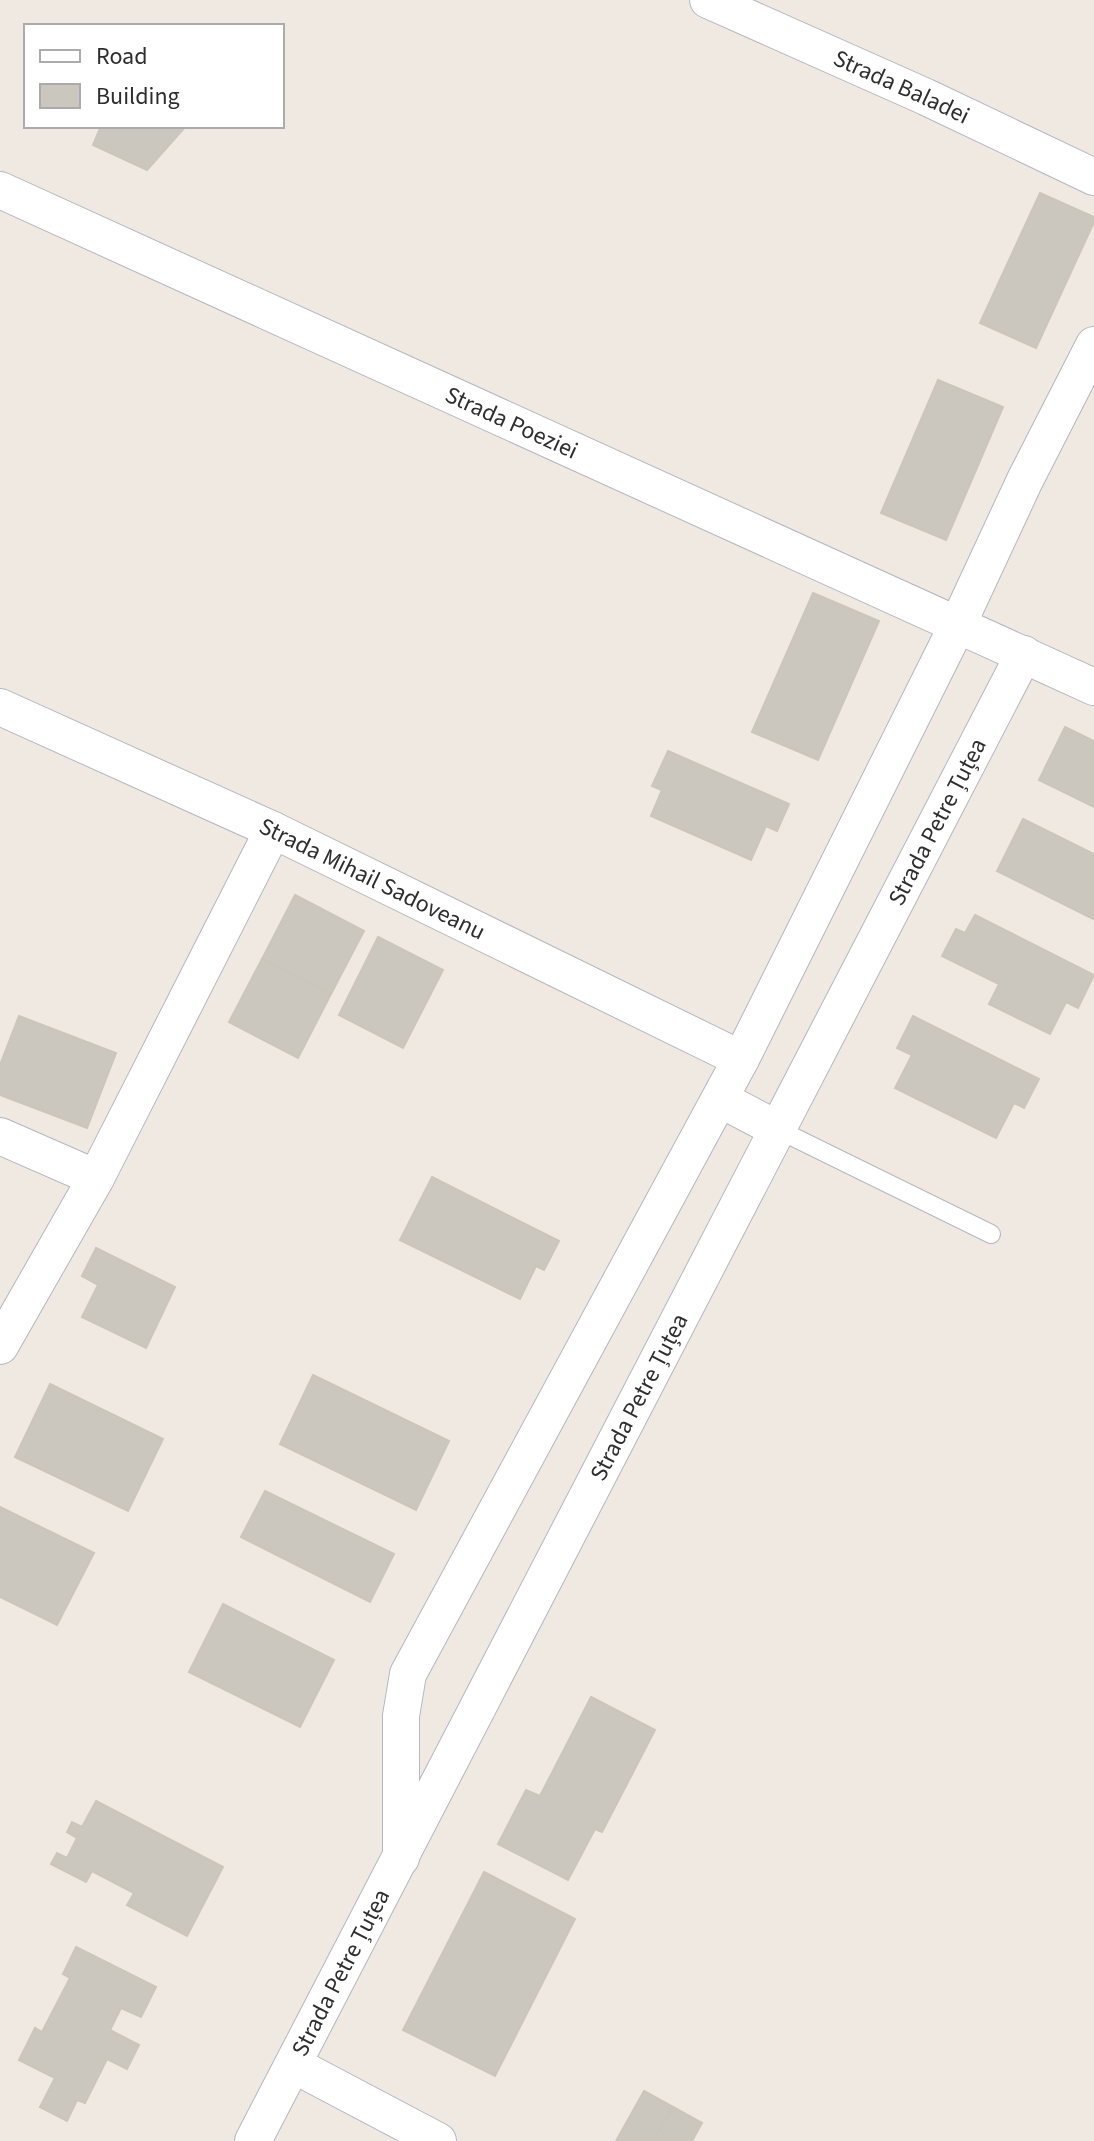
<svg xmlns="http://www.w3.org/2000/svg" width="1094" height="2141" viewBox="0 0 1094 2141" font-family="'Source Sans 3',sans-serif">
<rect width="100%" height="100%" fill="#efe9e1"/>
<g fill="#cbc7bf" stroke="#cbc5ba" stroke-width="2">
<path d="M101 126H186L147 170 93 145Z"/>
<path d="M1040 193 1094 217V222L1036 348 980 323Z"/>
<path d="M938 380 1003 407 946 540 881 513Z"/>
<path d="M813 593 879 621 818 760 752 732Z"/>
<path d="M1065 727 1094 741V807L1039 780Z"/>
<path d="M668 751 789 804 777 831 766 826 751 860 651 816 662 790 652 786Z"/>
<path d="M1023 819 1094 854 1093 919 997 871Z"/>
<path d="M295 895 364 931 331 994 262 959Z"/>
<path d="M975 915 1094 975 1078 1008 1066 1002 1050 1034 989 1004 999 984 942 956 956 929 965 933Z"/>
<path d="M378 937 443 970 403 1048 339 1015Z"/>
<path d="M262 959 331 994 298 1058 229 1022Z"/>
<path d="M19 1016 116 1053 87 1128 0 1095V1065Z"/>
<path d="M913 1016 1039 1079 1024 1108 1014 1103 996 1138 895 1088 912 1055 897 1048Z"/>
<path d="M432 1177 559 1241 544 1270 536 1266 520 1299 400 1240Z"/>
<path d="M96 1248 175 1287 146 1348 82 1317 98 1285 82 1276Z"/>
<path d="M313 1375 449 1441 416 1510 280 1444Z"/>
<path d="M50 1384 163 1439 128 1511 15 1457Z"/>
<path d="M265 1491 394 1554 370 1602 241 1537Z"/>
<path d="M0 1507 94 1553 57 1625 0 1597Z"/>
<path d="M223 1604 334 1660 300 1727 189 1672Z"/>
<path d="M591 1697 655 1730 602 1832 595 1829 568 1880 498 1844 526 1790 540 1796Z"/>
<path d="M96 1801 223 1867 187 1936 127 1905 134 1893 92 1871 86 1882 51 1864 57 1853 67 1858 77 1838 67 1832 72 1822 82 1827Z"/>
<path d="M484 1872 575 1919 495 2076 403 2030Z"/>
<path d="M76 1947 156 1987 141 2017 121 2008 110 2030 139 2045 127 2069 107 2059 85 2103 77 2100 67 2121 40 2107 55 2078 19 2060 35 2028 42 2032 70 1978 63 1974Z"/>
<path d="M644 2091 673 2107 654 2141H616Z"/>
<path d="M673 2107 702 2123 692 2141H654Z"/>
</g>
<g fill="none" stroke-linecap="round" stroke-linejoin="round">
<g stroke="#b4b7c1" stroke-width="20">
<path id="service" d="M777 1129 991 1234"/>
</g>
<g stroke="#b4b7c1" stroke-width="38">
<g id="minor">
<path id="s1" d="M708 0 926 97 1094 177"/>
<path id="s2" d="M0 190 1094 687"/>
<path id="s3" d="M0 707 273 830 741 1059"/>
<path d="M720 1099 777 1129"/>
<path d="M0 1136 96 1178"/>
<path d="M0 1346 96 1178 273 830"/>
<path d="M401 1858V1716L408 1674 741 1059 958 624 1025 480 1094 345"/>
<path d="M294 2065 438 2141"/>
<path id="s4" d="M253 2141 1024 654"/>
</g>
</g>
<use href="#service" stroke="#fff" stroke-width="18"/>
<use href="#minor" stroke="#fff" stroke-width="36"/>
</g>
<g text-anchor="middle" dominant-baseline="central" stroke-width="8" stroke-linejoin="round" paint-order="stroke">
<g font-size="24" fill="#2e2e2e" stroke="#fff">
<text stroke="none"><textPath href="#s1" startOffset="212">Strada Baladei</textPath></text>
<text stroke="none"><textPath href="#s2" startOffset="562">Strada Poeziei</textPath></text>
<text stroke="none"><textPath href="#s4" startOffset="1486">Strada Petre Țuțea</textPath></text>
<text stroke="none"><textPath href="#s3" startOffset="410">Strada Mihail Sadoveanu</textPath></text>
<text stroke="none"><textPath href="#s4" startOffset="838">Strada Petre Țuțea</textPath></text>
<text stroke="none"><textPath href="#s4" startOffset="190">Strada Petre Țuțea</textPath></text>
</g>
</g>
<rect x="24" y="24" width="260" height="104" fill="#ffffff" stroke="#ababab" stroke-width="2"/>
<rect x="40" y="50" width="40" height="12" fill="#ffffff" stroke="#ababab" stroke-width="2"/>
<text x="96" y="64" font-size="24" fill="#2e2e2e">Road</text>
<rect x="40" y="84" width="40" height="24" fill="#cbc7bf" stroke="#ababab" stroke-width="2"/>
<text x="96" y="104" font-size="24" fill="#2e2e2e">Building</text>
</svg>
